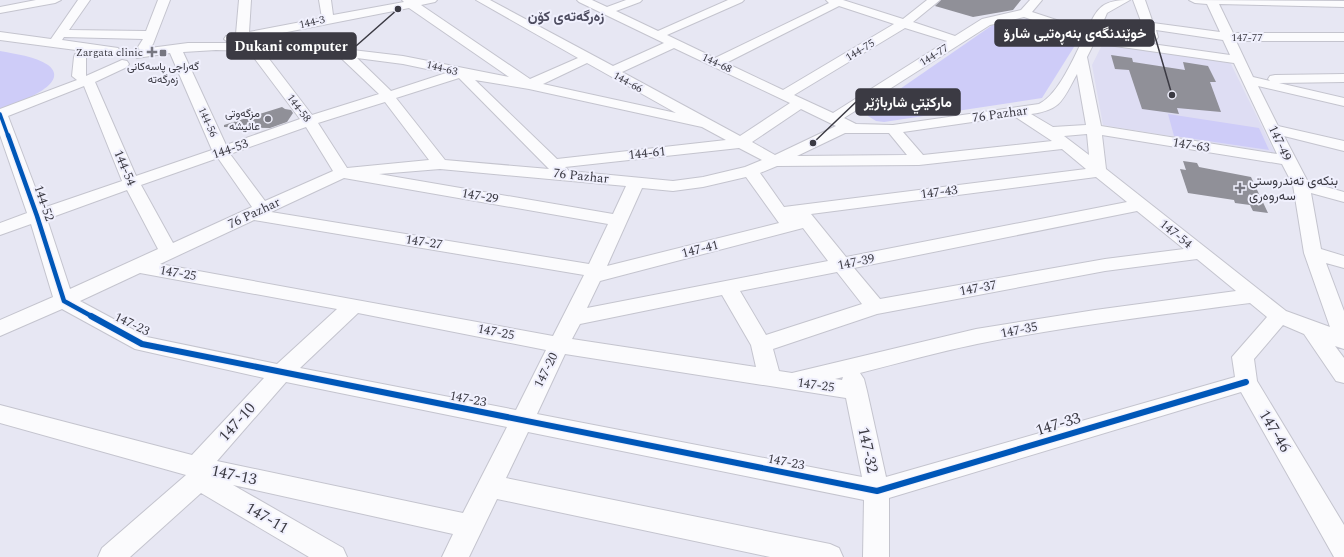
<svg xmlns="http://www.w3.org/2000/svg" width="1344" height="557" viewBox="0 0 1344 557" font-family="Spectral,Vazirmatn,serif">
<rect width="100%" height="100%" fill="#e7e7f3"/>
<path fill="#deddf3" d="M1102 45 1229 60 1275 153 1103 125 1092 65Z"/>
<g fill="#ceccf8">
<path d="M1032 18 1079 39 1042 98 884 122 876 121 868 116V111L994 24Z"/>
<path d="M0 51C15 54 35 56 48 65 74 85 11 105 0 109Z"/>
<path d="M1168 114 1259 128 1269 150 1174 136Z"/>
</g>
<g fill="#909098">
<path d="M941 0H1021L1013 10 973 17 935 6Z"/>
<path d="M1111 55 1132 58 1133 62 1185 70 1183 62 1208 66 1216 82H1210L1221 112 1177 108 1179 114 1142 109 1129 70 1115 69Z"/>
<path d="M282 107 285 109 291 110 293 113 287 122 284 123 270 128 224 127V125Z"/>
<path d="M1183 161 1197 163 1199 167 1251 177 1268 213 1253 211 1250 205 1235 203 1234 200 1188 193 1180 169 1186 170Z"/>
</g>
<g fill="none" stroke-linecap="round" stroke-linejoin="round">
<g stroke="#c4c4ce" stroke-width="2">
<g id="minor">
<path d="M36 0H61L55 3 0 13V7Z"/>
<path d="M78 0H90L69 30 146 31 158 0H170L153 44 150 48 188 43H229L224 39 226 36 236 34 239 0H251L249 32 322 18 319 0H331L333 15 404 2 402 0H437L435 2 421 5 530 79 578 58 476 0H490L613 66 664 43 579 2 577 0H592L607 7 626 0H642L640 2 616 11 658 31 728 0H744L742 2 667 35 715 58 829 3 826 0H843L903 19 927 0H940L913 22 955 36 982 19 1021 10 1030 0H1042L1032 12 1087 30C1098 7 1102 0 1130 0L1107 13 1098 34 1109 38 1230 55 1223 40 1156 30 1158 37 1156 40H1148L1133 0H1145L1153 23 1220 32 1207 4 1195 3 1189 0 1344 1V7L1219 4 1233 33H1344V41H1236L1253 77 1270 81 1268 79 1270 76 1275 75 1344 74V82L1279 83 1344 98V106L1258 86 1278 126 1344 141V151L1284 136 1308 182 1344 192V202L1311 193 1321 249 1344 256V268L1326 263 1344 311V349L1335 346 1344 358V383L1336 381 1304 334 1283 325 1254 359 1257 381 1344 525V557H1334L1241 392 889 498V557H863L864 500 528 432 506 478 830 544 839 548 843 557H770L497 499 469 557H442L453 534 233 485 343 548 347 557H309L201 493 130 557H98L102 548 186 475 0 423V405L192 455 264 378 135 349 62 309 0 336V320L53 297 31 224 0 235V223L27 213 0 135V109L77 80 72 76 74 57 75 54 80 53 86 57V76L122 60 127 61 129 64 127 67 95 82 136 176 212 150 170 53 137 58 131 54 132 51 140 50 138 47 143 39 64 37 62 40 118 48 120 51 118 54 114 55 0 40V32L51 39ZM839 6 894 24 783 90 726 63ZM409 8 509 77 403 56 344 49 231 43ZM1024 17 1084 37C1074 57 1059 94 1039 104L893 125 856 124 844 118 990 25ZM905 28 947 41 833 113 794 95ZM1094 43 1234 63 1277 154 1101 126 1087 57ZM674 48 790 103 740 136 622 72ZM216 50 249 51 300 119 226 145 183 52ZM263 51 340 57 379 94 312 115ZM357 58 403 64 446 73 391 91ZM587 63 676 113 543 84ZM1077 74 1086 125 1053 127 1031 114C1062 110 1063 99 1077 74ZM459 78 549 169 445 160 396 98ZM475 80 529 89 702 127 726 140 557 159ZM84 86 122 181 43 208 8 116ZM385 102 429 160 347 168 318 123ZM801 109 836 126 775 155 752 142ZM1014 116 1052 141 923 155 903 132ZM306 127 333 171 265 201 230 154ZM845 133H889L907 155 797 156ZM1087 134 1089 155 1064 136ZM1102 135 1282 164 1293 185 1304 253 1330 327 1286 311 1106 169ZM739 148 762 160 745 167 703 177 673 181 569 171 565 167ZM1062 149 1086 169 784 207 760 173 777 166 919 165ZM218 158 252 207 173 243 141 185ZM440 169 626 186 613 214 379 174ZM746 177 779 223 607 266 642 188 673 191 703 187ZM1096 177 1127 202 846 257 811 214ZM344 178 608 224 589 264 271 212ZM127 190 158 249 70 289 47 219ZM1137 211 1184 249 1105 259 880 299 854 268ZM254 220 584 275 553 336 160 264ZM803 228 828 261 587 308 600 281ZM1197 259 1236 291 1095 310 976 329 792 373 779 371 773 349 877 314 1105 271ZM837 272 862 304 766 335 740 291ZM140 273 337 309 277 364 147 337 80 301ZM722 295 751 345 756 367 572 339 580 324ZM1250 303 1267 317 1232 357 1235 377 886 477 867 391 864 379 860 373C899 363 938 352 977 344 1068 326 1159 315 1250 303ZM358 313 546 350 516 410 300 368ZM565 354 846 398 862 477 537 414ZM843 377 842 380 835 379ZM286 382 507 427 463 513 217 461Z"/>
</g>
</g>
<use href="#minor" fill="#fbfbfd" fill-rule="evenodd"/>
<g stroke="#f0f0fd" stroke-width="5">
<path id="cycleway-far2" d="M0 114 8 136"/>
</g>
<g stroke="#f0f0fd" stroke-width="7">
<path id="cycleway-far1" d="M8 135 37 216 64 301 93 317"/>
</g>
<g stroke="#f0f0fd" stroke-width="8">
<path id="cycleway" d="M91 316 142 344 877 491 1246 382"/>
</g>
<use href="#cycleway-far2" stroke="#0057b8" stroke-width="3.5"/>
<use href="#cycleway-far1" stroke="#0057b8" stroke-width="4.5"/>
<use href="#cycleway" stroke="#0057b8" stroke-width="6"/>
</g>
<g fill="#777781" stroke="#f0f0fd" stroke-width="1.5">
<path d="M150 46h4v4h4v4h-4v4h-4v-4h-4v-4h4z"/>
<rect x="159" y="49" width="8" height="8" rx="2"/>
<circle cx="268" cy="119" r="4"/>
<path d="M1238 182h4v4h4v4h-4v4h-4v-4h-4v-4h4z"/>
</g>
<g text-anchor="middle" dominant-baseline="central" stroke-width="4" stroke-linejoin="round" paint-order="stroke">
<g font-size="11" fill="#3b3a43" stroke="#f0f0fd">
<text transform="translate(312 22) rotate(-12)">144-3</text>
<text x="1247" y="37">147-77</text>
<text transform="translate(860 50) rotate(-31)">144-75</text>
<text transform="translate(934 55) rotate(-32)">144-77</text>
<text transform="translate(717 63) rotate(25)">144-68</text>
<text transform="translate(442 68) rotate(14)">144-63</text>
<text transform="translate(628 82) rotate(29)">144-66</text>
<text transform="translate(299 108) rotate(53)">144-58</text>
<text transform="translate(208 122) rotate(66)">144-56</text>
</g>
<g font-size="11" fill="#3b3a43" stroke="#f0f0fd" text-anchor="end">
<text x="143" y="52">Zargata clinic</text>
<text x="163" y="66" text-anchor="middle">گەراجی پاسەکانی<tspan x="163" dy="13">زەرگەتە</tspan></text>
<text x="260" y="113">مزگەوتی<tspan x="260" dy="13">عائیشە</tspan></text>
</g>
<g font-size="13" fill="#3b3a43" stroke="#f0f0fd">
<text transform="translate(1000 114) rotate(-8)">76 Pazhar</text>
<text transform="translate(1280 143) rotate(65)">147-49</text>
<text transform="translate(1191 145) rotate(9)">147-63</text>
<text transform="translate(230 149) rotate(-19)">144-53</text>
<text transform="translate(647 153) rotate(-6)">144-61</text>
<text transform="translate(125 168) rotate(67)">144-54</text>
<text transform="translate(581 176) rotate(6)">76 Pazhar</text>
<text transform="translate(939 192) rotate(-7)">147-43</text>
<text transform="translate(480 196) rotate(10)">147-29</text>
<text transform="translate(44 203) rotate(71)">144-52</text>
<text transform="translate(254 213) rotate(-25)">76 Pazhar</text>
<text transform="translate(1176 234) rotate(39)">147-54</text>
<text transform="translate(424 242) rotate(9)">147-27</text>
<text transform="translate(700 249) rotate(-14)">147-41</text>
<text transform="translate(856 262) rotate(-11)">147-39</text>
<text transform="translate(178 273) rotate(10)">147-25</text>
<text transform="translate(978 288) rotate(-10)">147-37</text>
<text transform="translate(132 324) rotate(26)">147-23</text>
<text transform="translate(1019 330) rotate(-11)">147-35</text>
<text transform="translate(496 332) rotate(11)">147-25</text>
<text transform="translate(546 370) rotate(-63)">147-20</text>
<text transform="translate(816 385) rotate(8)">147-25</text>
<text transform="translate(468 399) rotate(11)">147-23</text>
<text transform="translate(786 462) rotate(11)">147-23</text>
</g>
<g font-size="13" fill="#3b3a43" stroke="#f0f0fd" text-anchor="start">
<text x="1249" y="181">بنکەی تەندروستی<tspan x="1249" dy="15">سەروەری</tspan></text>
</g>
<g font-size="14" font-weight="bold" fill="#4e4d60" stroke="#f0f0fd">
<text x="566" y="16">زەرگەتەی کۆن</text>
</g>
<g font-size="16" fill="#3b3a43" stroke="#f0f0fd">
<text transform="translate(237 422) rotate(-48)">147-10</text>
<text transform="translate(1058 424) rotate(-17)">147-33</text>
<text transform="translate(1275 431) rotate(59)">147-46</text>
<text transform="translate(868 450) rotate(78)">147-32</text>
<text transform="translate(234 475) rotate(12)">147-13</text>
<text transform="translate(267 518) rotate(30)">147-11</text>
</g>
</g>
<path fill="none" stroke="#3b3a43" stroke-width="1.5" d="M1172 95L1154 33M398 9L356 46M813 143L856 102"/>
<g fill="#3b3a43" stroke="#f0f0fd" stroke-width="1.5">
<circle cx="1172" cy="95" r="4"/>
<circle cx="398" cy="9" r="4"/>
<circle cx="813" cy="143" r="4"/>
</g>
<g fill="#3b3a43" stroke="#3b3a43" stroke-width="1.5">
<rect x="995" y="20" width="159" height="26" rx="4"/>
<rect x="227" y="33" width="129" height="26" rx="4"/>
<rect x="856" y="89" width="104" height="26" rx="4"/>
</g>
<g font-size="14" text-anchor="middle" font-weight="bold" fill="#fff">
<text x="1075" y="38">خوێندنگەی بنەڕەتیی شارۆ</text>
<text x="291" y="51">Dukani computer</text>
<text x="908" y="107">مارکێتي شارباژێر</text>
</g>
</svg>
